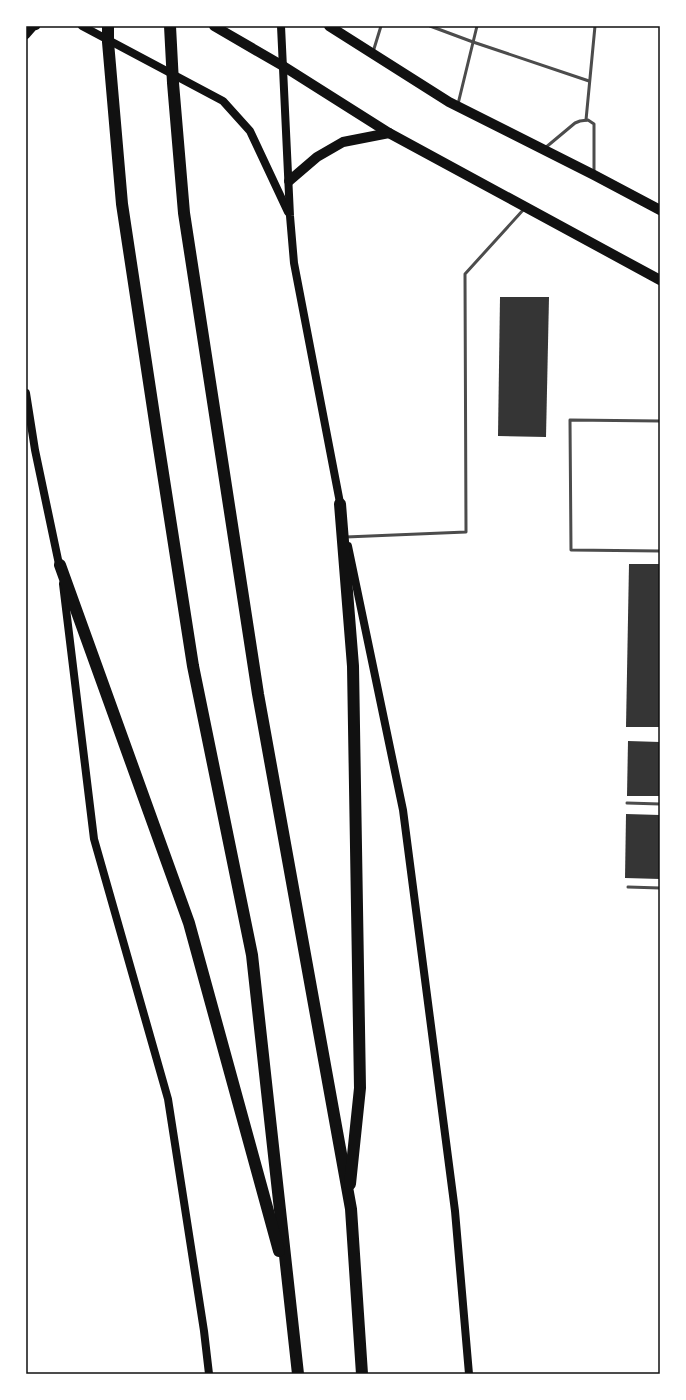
<svg xmlns="http://www.w3.org/2000/svg" width="686" height="1400" viewBox="0 0 686 1400" font-family="'Nunito Sans',sans-serif">
<rect width="100%" height="100%" fill="#fff"/>
<g fill="#353535">
<path d="M500 297H549L546 437 498 436Z"/>
<path d="M629 564H660V727H626Z"/>
<path d="M628 741 660 742V796H627Z"/>
<path d="M626 814 660 815V879L625 878Z"/>
</g>
<g fill="none" stroke-linecap="round" stroke-linejoin="round">
<g stroke="#4c4c4c" stroke-width="3">
<path d="M430 26 473 42 589 81"/>
<path d="M373 52 381 26"/>
<path d="M458 104 477 26"/>
<path d="M586 120 595 26"/>
<path d="M545 148 575 123 580 121 588 120 594 124V173"/>
<path d="M660 421 570 420 571 550 660 551"/>
<path d="M346 537 466 532 465 274 524 209"/>
<path d="M627 803 660 804"/>
<path d="M628 887 660 888"/>
</g>
<g stroke="#111" stroke-width="8">
<path d="M82 26 223 101 250 131 288 212"/>
<path d="M281 26 290 216 294 263 341 508"/>
<path d="M26 35 33 27 36 26"/>
<path d="M26 393 35 450 60 569"/>
<path d="M348 546 403 810 455 1211 469 1374"/>
<path d="M63 584 94 839 168 1099 204 1331 209 1374"/>
</g>
<g stroke="#111" stroke-width="10">
<path d="M214 26 283 66 389 133 660 280"/>
<path d="M329 26 449 102 594 175 660 210"/>
<path d="M289 181 317 157 343 142 389 133"/>
</g>
<g stroke="#111" stroke-width="12">
<path d="M108 26V42L122 204 157 435 193 666 252 955 298 1374"/>
<path d="M170 26 173 83 184 213 258 694 351 1209 362 1374"/>
<path d="M340 504 353 666 360 1088 350 1184"/>
<path d="M60 565 189 923 279 1251"/>
</g>
</g>
<rect width="686" height="1400" fill="none" stroke="#ffffff" stroke-width="54"/>
<rect x="27" y="27" width="632" height="1346" fill="none" stroke="#111" stroke-width="1.5"/>
</svg>
